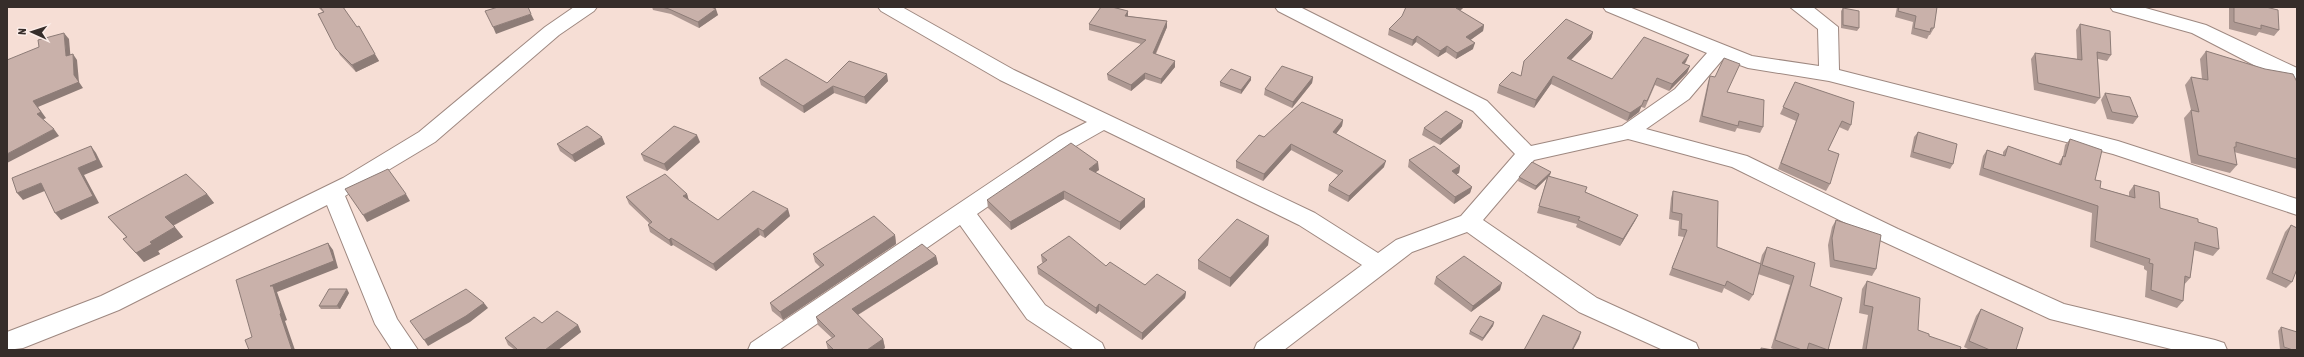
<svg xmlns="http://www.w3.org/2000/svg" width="2304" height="357" viewBox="0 0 2304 357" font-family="'Asap Condensed',sans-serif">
<rect width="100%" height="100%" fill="#f6ded5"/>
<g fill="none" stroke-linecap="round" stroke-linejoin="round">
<g stroke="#9e8880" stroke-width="2">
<g id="minor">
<path d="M574 7H597L594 11 559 35 435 142 345 196 397 319 418 350H392L375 324 327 205 119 310 23 348 7 350V332L101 296 343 178 419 132 545 27Z"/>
<path d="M878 7H902L1014 70 1315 213 1378 253 1396 240 1461 216 1515 154 1473 111 1278 11 1275 7H1300L1487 101 1531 146 1622 126 1675 89 1707 53 1606 11 1603 7H1629L1752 56 1819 66 1818 29 1790 7H1813L1838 27 1839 70 2118 141 2297 199V215L2113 154 1829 81 1748 68 1723 59 1689 99 1646 129 1747 156 1898 229 2064 304 2215 340 2224 343 2227 350H2175L2050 319 1882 241 1732 167 1628 139 1534 160 1483 220 1597 298 1696 343 1699 350H1663L1579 312 1467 232 1412 252 1284 350H1254L1257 343 1362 265 1299 225 1104 130 1074 147 977 214 1045 305 1102 343 1105 350H1074L1027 319 960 225 779 350H748L751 343 1058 137 1087 122 1000 80 881 11Z"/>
<path d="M2110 7H2142L2206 25 2297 68V82L2277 77 2192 33 2113 11Z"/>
</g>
</g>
<use href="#minor" fill="#fff" fill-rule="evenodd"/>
</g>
<g fill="#ad9892">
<path d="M318 7H343L379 61 356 72 340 55 318 14 323 12Z"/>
<path d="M652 7H711L718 15 699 28 671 14 653 10Z"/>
<path d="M1464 7 1460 11 1484 25 1483 31 1470 40 1473 49 1456 59 1446 52 1438 57 1416 42 1412 46 1388 35 1389 29 1402 16Z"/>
<path d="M1897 7H1937L1934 28 1930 35H1929L1927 39 1911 34 1913 22 1895 17Z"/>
<path d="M2229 7H2266L2279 30 2274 36 2259 32 2256 36 2229 29Z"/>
<path d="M1843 8 1859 28 1857 31 1841 28V11Z"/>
<path d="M1128 11V16L1167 21V27L1156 54 1175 67 1161 84 1145 79 1131 91 1108 80 1107 74 1141 44 1089 30V24Z"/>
<path d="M2080 24 2111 55 2107 61 2098 59 2100 98 2095 104 2034 90 2031 59 2035 53 2077 59 2076 30Z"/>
<path d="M1593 32 1591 39 1571 60 1612 79 1689 55 1684 64 1690 66 1687 73 1669 91 1655 85 1645 108 1641 107 1639 112 1627 121 1551 84 1534 108 1497 93 1499 85 1521 76 1524 61Z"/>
<path d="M2206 51 2297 82V169L2234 152 2237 165 2230 173 2191 163 2184 118 2191 110 2185 85 2191 77 2202 79 2200 59Z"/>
<path d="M1710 76 1727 92 1763 127 1760 133 1737 128 1735 132 1699 122 1708 82Z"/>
<path d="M1251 77V80L1241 94 1220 86V82Z"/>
<path d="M1313 77 1312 83 1292 108 1264 95 1265 89Z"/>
<path d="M759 78 827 83 888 81 866 104 834 93 804 113 761 85Z"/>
<path d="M1795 82 1851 125 1848 131 1839 127 1828 150 1830 184 1826 191 1778 169 1796 121 1780 114Z"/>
<path d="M2105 93 2138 117 2133 124 2107 119 2101 100Z"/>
<path d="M1343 120 1342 126 1336 134 1384 167 1348 202 1328 191 1329 185 1338 175 1291 150 1263 181 1236 168V161L1264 137Z"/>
<path d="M1463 121 1461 128 1440 145 1422 135 1424 128Z"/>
<path d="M1918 132 1953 164 1950 169 1910 157 1914 137Z"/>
<path d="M2070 139 2095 180 2100 188 2129 196V192L2134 185 2160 208 2198 222 2219 249 2213 256 2194 250 2190 278 2184 285 2183 301 2177 308 2145 297 2147 271 2144 269V266L2090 247 2092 213 1979 175 1983 156 1987 150 2003 155V152L2008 146 2058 164 2063 156 2065 145Z"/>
<path d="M700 142 667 171 644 161 641 154Z"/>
<path d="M557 144H605L575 162 560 151Z"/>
<path d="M1409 160 1460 166 1459 173 1456 174 1472 187 1470 193 1454 204 1408 167Z"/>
<path d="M1099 170 1095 172 1145 199V207L1120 230 1064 199 1011 230 988 208 987 200Z"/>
<path d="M1551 172 1549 176 1638 215 1635 221 1620 246 1576 227 1577 224 1537 213 1547 178 1535 190 1518 181 1519 177Z"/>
<path d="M1673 191 1717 247 1760 263 1762 255 1767 247 1810 286 1828 350H1775L1771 348 1790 285 1758 274 1753 295 1749 301 1724 288 1722 293 1669 275 1684 237 1678 236 1679 221 1669 219 1671 198Z"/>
<path d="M207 194 214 203 173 226 183 237 158 251 160 254 144 262 123 239 126 237 108 217Z"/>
<path d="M687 194 689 201 718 220 790 216 765 238 760 235 716 271 673 245 671 246 650 232 648 225 649 223 629 204 626 197Z"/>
<path d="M1836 220 1876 269 1872 276 1830 267 1828 245 1832 227Z"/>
<path d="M2291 225 2297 228V272L2296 271 2292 282 2286 288 2266 279 2285 232Z"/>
<path d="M895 235 896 244 783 320 772 311 770 303 820 267 815 262 813 254Z"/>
<path d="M1269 236 1268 245 1230 287 1198 269V260Z"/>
<path d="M1041 255 1106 266 1145 285 1186 292 1185 298 1142 340 1099 311 1096 314 1038 274 1037 267 1043 263 1042 262Z"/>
<path d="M936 256 938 264 858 315 883 339 885 348 881 350H828L826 342 832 338 818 325 816 317Z"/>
<path d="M1436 277 1500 290 1471 312 1434 284Z"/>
<path d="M1867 281 1918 330 1929 336 1960 350H1862L1868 315 1859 313 1862 289Z"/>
<path d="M349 293 340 309H321L319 306Z"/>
<path d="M1981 309 2016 350H1970L1964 347 1976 316Z"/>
<path d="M1494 322 1493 326 1482 341 1469 334 1470 331Z"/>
<path d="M542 323 578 325 581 332 558 350H515L508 345 505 338Z"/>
<path d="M2281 327 2297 350H2280L2278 331Z"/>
</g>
<g fill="#8d7c77">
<path d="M1458 7H1464L1455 15 1456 8Z"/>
<path d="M716 9 718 15 699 28 698 22Z"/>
<path d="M1128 11V17L1125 16Z"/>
<path d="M531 14 534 20 496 34 493 27Z"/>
<path d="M1167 21V27L1153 59V53Z"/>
<path d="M1484 25 1483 31 1465 44 1466 37Z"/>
<path d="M1593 32 1591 39 1565 66 1567 58Z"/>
<path d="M64 33 69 39 71 62 66 56Z"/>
<path d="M1417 36 1416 42 1412 46 1413 40Z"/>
<path d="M1475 43 1473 49 1456 59 1457 53Z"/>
<path d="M1447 46 1446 52 1438 57 1440 51Z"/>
<path d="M73 54 77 60 79 82 83 88 38 107 46 118 42 120 37 114 33 101 74 75Z"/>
<path d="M375 54 379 61 356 72 352 65Z"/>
<path d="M1689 55 1686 62 1680 70 1682 63Z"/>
<path d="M1175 61V67L1161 84V79Z"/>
<path d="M1690 66 1687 73 1669 91 1672 84Z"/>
<path d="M1145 73V79L1131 91V85Z"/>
<path d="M887 74 888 81 866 104 864 97Z"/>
<path d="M1553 76 1551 84 1534 108 1536 100Z"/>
<path d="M1251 77V80L1241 94V90Z"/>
<path d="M1313 77 1312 83 1292 108 1293 102Z"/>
<path d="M833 86 834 93 804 113 803 106Z"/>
<path d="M1642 105 1639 112 1627 121 1630 113Z"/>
<path d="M1343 120 1342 126 1332 139 1333 132Z"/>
<path d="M1463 121 1461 128 1440 145 1441 139Z"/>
<path d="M54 129 59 136 7 163V154Z"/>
<path d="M697 135 700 142 667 171 664 164Z"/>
<path d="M602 137 605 144 575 162 572 155Z"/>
<path d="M1291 144V150L1263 181 1264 174Z"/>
<path d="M91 146 96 153 103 167 84 175 99 203 61 220 55 213Z"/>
<path d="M1386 161 1384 167 1348 202 1349 196Z"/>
<path d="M1098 162 1099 170 1089 177V169Z"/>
<path d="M1460 166 1459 173 1450 178 1452 171Z"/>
<path d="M1551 172 1550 175 1535 190 1536 186Z"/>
<path d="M41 183 47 190 23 200 17 193Z"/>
<path d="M1472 187 1470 193 1454 204 1455 197Z"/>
<path d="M1064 191V199L1011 230 1010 222Z"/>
<path d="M207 194 214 203 172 226 165 217Z"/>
<path d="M406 194 410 201 367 222 363 215Z"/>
<path d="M687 194 689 201 683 196Z"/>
<path d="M1145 199V207L1120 230V222Z"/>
<path d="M788 209 790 216 765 238 763 231Z"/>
<path d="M1638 215 1635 221 1620 246 1623 239Z"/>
<path d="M175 227 183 237 158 251 160 254 144 262 136 253 150 242Z"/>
<path d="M758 228 760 235 716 271 713 264Z"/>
<path d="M895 235 896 244 783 320 780 312Z"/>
<path d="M1269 236 1268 245 1230 287V278Z"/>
<path d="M671 238 673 245 671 246 669 240Z"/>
<path d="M328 243 333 250 338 268 277 292 287 320 285 321 295 350H292L270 286Z"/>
<path d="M936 256 938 264 854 317 852 309Z"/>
<path d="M1502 283 1500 290 1471 312 1473 306Z"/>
<path d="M347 289 349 293 340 309 337 306Z"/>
<path d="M1186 292 1185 298 1142 340V333Z"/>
<path d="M484 303 488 308 470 322 428 346 424 340Z"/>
<path d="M1099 304V311L1096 314V308Z"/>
<path d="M1494 322 1493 326 1482 341 1483 338Z"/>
<path d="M578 325 581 332 558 350H545Z"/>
<path d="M1581 332 1579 339 1573 350H1572Z"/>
<path d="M883 339 885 348 881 350H867Z"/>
</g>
<g fill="#c9b1aa" stroke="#8d7c77">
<path d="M320 7H343L357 27 359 26 375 54 352 65 336 49 318 14 324 12Z"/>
<path d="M498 7H528L531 14 493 27 485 11Z"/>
<path d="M662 7H711L716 9 698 22 669 9Z"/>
<path d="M1101 7H1112L1128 11 1125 16 1167 21 1153 53 1175 61 1161 79 1145 73 1131 85 1107 74 1146 40 1089 24Z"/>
<path d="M1406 7H1458L1456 8 1484 25 1466 37 1475 43 1457 53 1447 46 1440 51 1417 36 1413 40 1389 29 1402 16Z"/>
<path d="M1899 7H1937L1934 28H1931L1930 32 1914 28 1916 16 1898 11Z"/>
<path d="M2234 7H2266L2278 10 2279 30 2261 25V29L2234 22Z"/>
<path d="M1843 8 1859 11V28L1843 25Z"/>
<path d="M1566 19 1593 32 1567 58 1612 79 1644 37 1689 55 1682 63 1690 66 1672 84 1657 78 1647 101 1644 100 1642 105 1630 113 1553 76 1536 100 1499 85 1512 72 1521 76 1524 61Z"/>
<path d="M2080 24 2110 31 2111 55 2097 52 2100 98 2038 83 2035 53 2082 60Z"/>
<path d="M64 33 66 56 73 54 74 75 79 82 33 101 41 112 37 114 54 129 7 154V60L39 47 38 40Z"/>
<path d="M2206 51 2265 69 2293 74 2297 82V159L2236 142V147H2234L2237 165 2198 155 2191 110 2199 112 2191 77 2208 80Z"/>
<path d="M1724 58 1740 64 1727 92 1764 100 1763 127 1739 121 1738 126 1702 116 1710 76 1715 77Z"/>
<path d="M786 59 827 83 849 61 887 74 864 97 833 86 803 106 759 78Z"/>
<path d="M1282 66 1313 77 1293 102 1265 89Z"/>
<path d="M1231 69 1251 77 1241 90 1220 82Z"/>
<path d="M1795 82 1854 102 1851 125 1842 121 1828 150 1839 154 1830 184 1781 163 1799 114 1783 107Z"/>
<path d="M2105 93 2130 97 2138 117 2112 112Z"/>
<path d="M1302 102 1343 120 1333 132 1386 161 1349 196 1329 185 1343 171 1291 144 1264 174 1236 161 1259 135 1264 137Z"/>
<path d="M1446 111 1463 121 1441 139 1424 128Z"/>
<path d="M587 126 602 137 572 155 557 144Z"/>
<path d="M674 126 697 135 664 164 641 154Z"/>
<path d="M1918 132 1957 144 1953 164 1913 152Z"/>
<path d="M2070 139 2102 150 2095 180 2101 181 2100 188 2135 198 2134 185 2159 192 2160 208 2198 219V222L2217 228 2219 249 2195 242 2190 278 2185 276 2183 301 2151 290 2153 264 2149 263 2150 259 2095 241 2098 206 1983 168 1987 150 2005 156 2008 146 2061 165 2063 156 2065 157Z"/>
<path d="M1071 143 1098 162 1089 169 1145 199 1120 222 1064 191 1010 222 987 200Z"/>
<path d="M91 146 97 160 78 168 93 196 55 213 41 183 17 193 12 178Z"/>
<path d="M1434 146 1460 166 1452 171 1472 187 1455 197 1409 160Z"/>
<path d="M1532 162 1551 172 1536 186 1519 177Z"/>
<path d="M388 169 406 194 363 215 345 189Z"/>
<path d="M186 174 207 194 165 217 175 227 150 242 152 244 136 253 123 239 127 237 108 217Z"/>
<path d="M665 174 687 194 683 196 718 220 753 191 788 209 763 231 758 228 713 264 671 238 669 240 648 225 652 222 626 197Z"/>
<path d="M1548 176 1587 187 1585 192 1638 215 1623 239 1578 220 1580 217 1539 206Z"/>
<path d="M1673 191 1718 201 1717 247 1761 264 1753 295 1727 281 1725 286 1672 268 1687 230 1681 229 1682 214 1672 212Z"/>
<path d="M874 216 895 235 780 312 770 303 824 265 813 254Z"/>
<path d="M1237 219 1269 236 1230 278 1198 260Z"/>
<path d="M1836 220 1881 235 1876 269 1834 260 1832 238Z"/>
<path d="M2291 225 2297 228V269L2292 282 2272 273Z"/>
<path d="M1069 236 1106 266 1110 262 1145 285 1157 274 1186 292 1142 333 1099 304 1096 308 1037 267 1047 260 1041 255Z"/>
<path d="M328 243 334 261 270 286H273L281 313 280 314 292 350H249L245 340 252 337 236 280Z"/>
<path d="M922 244 936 256 852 309 883 339 867 350H834L826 342 835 336 816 317Z"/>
<path d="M1767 247 1815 263 1810 286 1842 298 1828 350 1809 343 1807 350H1802L1775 340 1794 276 1762 265Z"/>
<path d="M1464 256 1502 283 1473 306 1436 277Z"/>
<path d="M1867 281 1920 298 1918 330 1929 334V336L1961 347 1960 350H1866L1873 307 1864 305Z"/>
<path d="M329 289H347L337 306H319Z"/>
<path d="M466 289 484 303 466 316 424 340 410 321Z"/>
<path d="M1981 309 2023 328 2016 350H1990L1969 341Z"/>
<path d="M557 311 578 325 545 350H518L505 338 534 317 542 323Z"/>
<path d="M1543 315 1581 332 1572 350H1524Z"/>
<path d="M1480 316 1494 322 1483 338 1470 331Z"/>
<path d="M2281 327 2297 332V350H2293L2284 347Z"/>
<path d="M1761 348 1773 350H1761Z"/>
</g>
<rect width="2304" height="357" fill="none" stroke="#362d2a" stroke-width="16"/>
<g transform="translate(32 32) rotate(273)" stroke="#fcede8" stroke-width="3" paint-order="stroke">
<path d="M0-3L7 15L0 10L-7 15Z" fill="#362d2a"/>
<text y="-6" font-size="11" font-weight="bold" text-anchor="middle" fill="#362d2a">N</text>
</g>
</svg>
